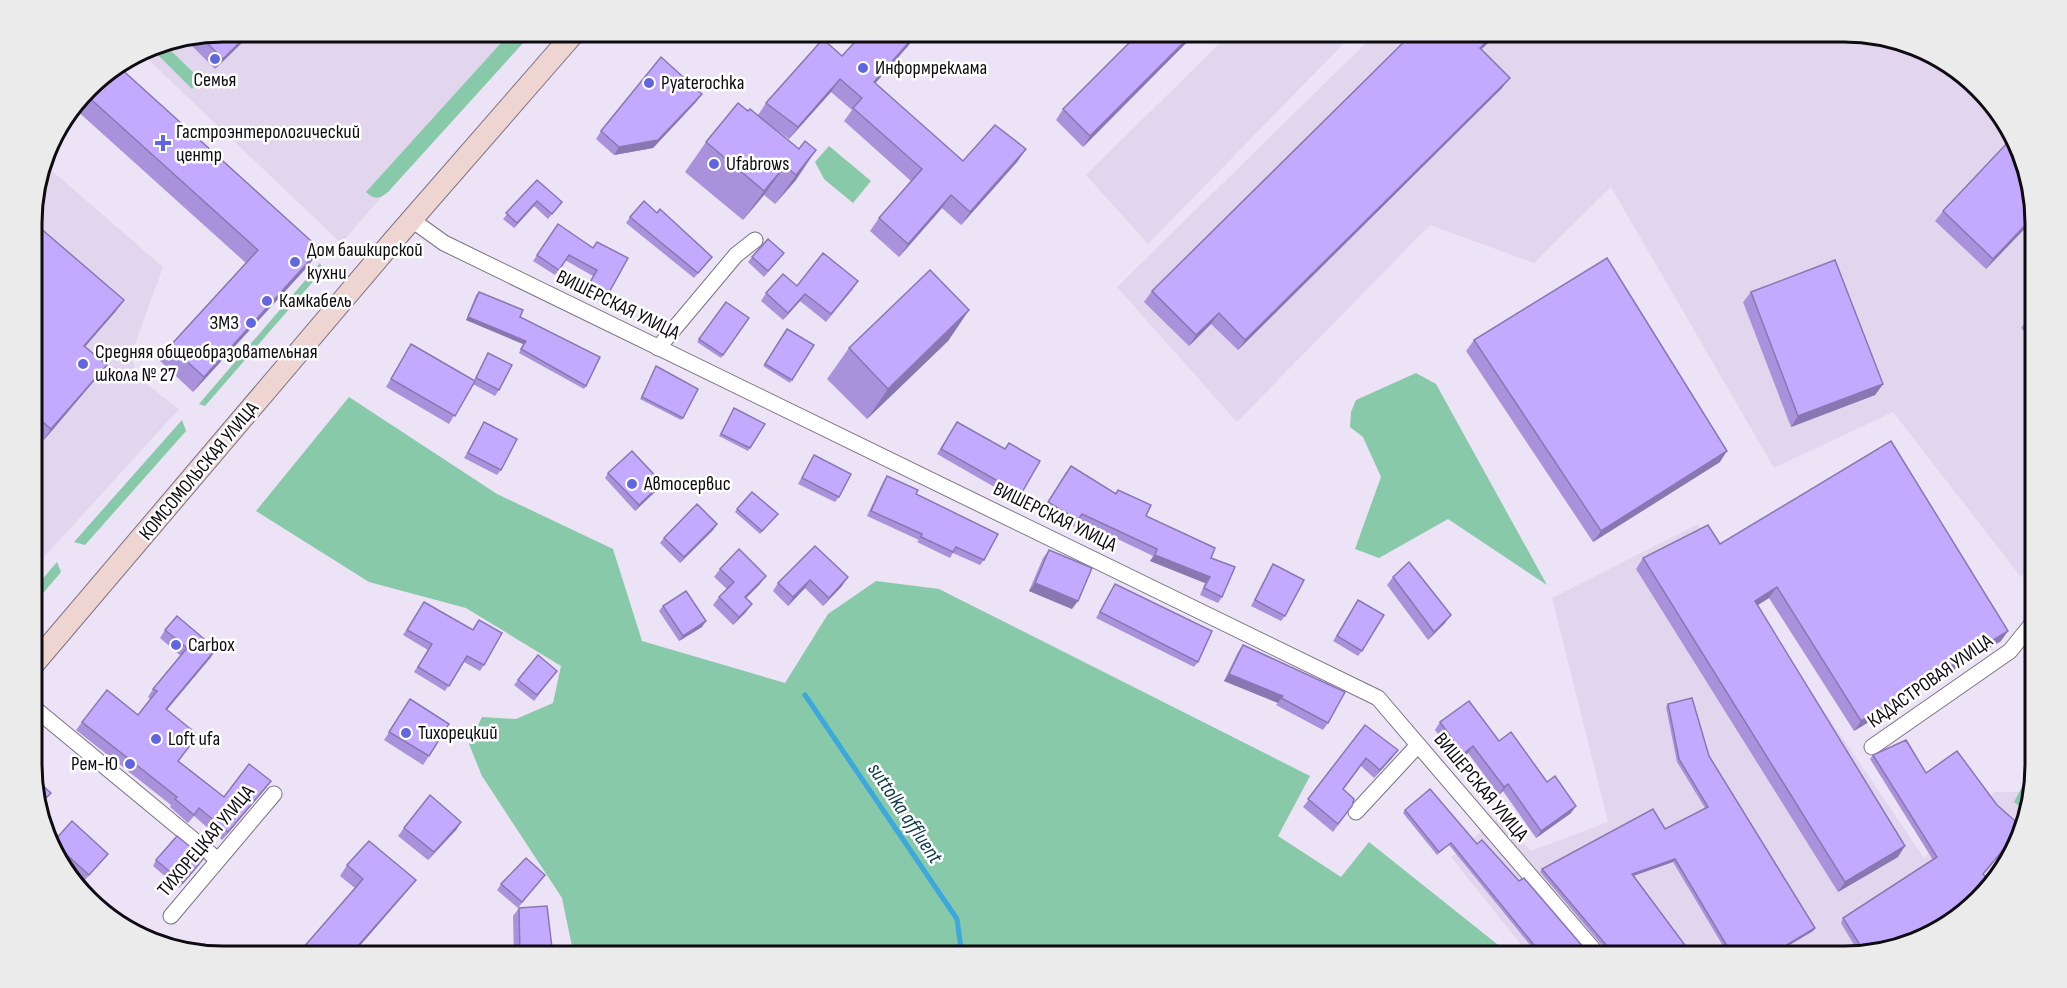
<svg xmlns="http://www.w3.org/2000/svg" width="2067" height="988" viewBox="0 0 2067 988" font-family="'Sofia Sans Condensed',sans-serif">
<rect width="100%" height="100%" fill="#ece3f6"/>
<g fill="#e2d6ef">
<path d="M223 32H528L341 243 140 52 150 46Z"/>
<path d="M1231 32H1355L1148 244 1086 175Z"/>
<path d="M1377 32H1844L1918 46 1996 107 2034 198 2035 563 2021 577 1893 412 1774 468 1611 187 1534 263 1430 225 1237 422 1117 287Z"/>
<path d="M44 164 163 267 132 352 136 376 179 409 33 569 32 210Z"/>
<path d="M1698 524 1924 858 1995 792H2030L2021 839 1988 891 1951 924 1856 956H1530L1451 857 1499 817 1531 851 1608 822 1552 598Z"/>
</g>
<g fill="#87c9a8">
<path d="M511 32H533L388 192C379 199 375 200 366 192Z"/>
<path d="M163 43 201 80 192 89 149 46Z"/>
<path d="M829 146 871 181 853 203 824 179 815 162Z"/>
<path d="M320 263 323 270 205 406 199 404Z"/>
<path d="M1416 373 1436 384 1547 585 1448 519 1379 558 1355 549 1381 477 1363 437 1350 427 1351 412 1356 400Z"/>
<path d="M349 397 497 494 613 549 642 641 785 683 828 614 876 581 939 589 1310 776 1278 836 1341 877 1369 842 1512 956H574L562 898 482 776 469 744 482 717 516 719 553 703 561 666 466 608 369 582 256 511Z"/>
<path d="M182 420 186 431 85 545 74 542Z"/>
<path d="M57 562 61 572 33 605V590Z"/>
<path d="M2035 762V766L2026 811 2014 802Z"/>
</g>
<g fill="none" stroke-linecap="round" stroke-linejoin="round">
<path stroke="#3da8db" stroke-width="5" d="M805 695 957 919 962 956"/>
<g stroke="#7b7383" stroke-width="17">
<g id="minor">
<path d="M412 220 444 243 1378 698 1599 956"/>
<path d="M658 348 736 255 755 240"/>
<path d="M33 707 218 860"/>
<path d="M1872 747 2010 651 2035 620"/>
<path d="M1356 812 1418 745"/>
<path d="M171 916 274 794"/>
</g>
</g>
<g stroke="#7b7383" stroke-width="23">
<path id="secondary" d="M33 665 393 241 575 32"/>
</g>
<use href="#minor" stroke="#fff" stroke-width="15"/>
<use href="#secondary" stroke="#eed5d2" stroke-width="21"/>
</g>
<g fill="#a992db">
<path d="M223 32H253L215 69 185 39Z"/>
<path d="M1197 32 1083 147 1056 120 1063 109Z"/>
<path d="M1414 32H1500L1481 49 1502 88 1238 350 1211 324 1189 346 1144 302 1152 291Z"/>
<path d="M917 33 908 46 875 83 963 161 1026 149 1017 162 961 225 942 208 899 257 870 231 879 218 911 181 844 121 852 110 831 92 789 139 773 127 799 149 796 180 775 204 764 195 743 220 685 172 706 142 748 111 758 115 766 103 842 56Z"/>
<path d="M96 79 309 265 193 392 160 361 170 346 246 263 74 108Z"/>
<path d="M702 94 696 102 653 148 614 155 596 139 601 131Z"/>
<path d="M537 180 562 202 548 219 534 206 514 228 503 219Z"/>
<path d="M1943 211 2034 219 1986 269 1935 221Z"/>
<path d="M657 213 712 257 694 278 626 223 630 217Z"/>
<path d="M32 221 116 311 85 346 107 365 99 375 44 440 32 430Z"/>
<path d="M558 224 593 248 597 242 607 296 603 302 584 292 593 276 565 260 555 275 533 261Z"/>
<path d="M784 253 764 277 748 262 752 257Z"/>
<path d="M853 289 826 322 800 301 783 320 761 301 766 293Z"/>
<path d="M479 292 586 386 584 389 519 353 523 344 466 320 476 295Z"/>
<path d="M1751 292 1883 384 1875 395 1791 427 1743 302Z"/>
<path d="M726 302 749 318 721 358 697 342Z"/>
<path d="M969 310 948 341 867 419 827 379 849 348Z"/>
<path d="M2034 312V341L2021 328 2029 317Z"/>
<path d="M787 329 814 345 790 383 763 366Z"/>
<path d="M1474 340 1720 462 1593 542 1466 351Z"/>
<path d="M411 344 474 380 488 353 499 390 495 396 473 384 449 424 386 387Z"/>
<path d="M656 366 683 418 681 420 640 399Z"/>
<path d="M734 408 765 424 748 451 719 436Z"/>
<path d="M484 422 501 470 497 475 464 458Z"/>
<path d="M957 422 1005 449 1009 443 1021 494 1017 500 937 454Z"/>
<path d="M814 455 839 497 835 502 798 484Z"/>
<path d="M1066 472 1115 493 1118 490 1146 516 1211 558 1222 597 1218 603 1200 595 1205 583 1150 561 1153 556 1078 520 1074 527 1044 509Z"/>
<path d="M608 473 658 489 635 511 605 478Z"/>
<path d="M887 476 916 494 984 560 980 565 953 553 950 558 917 542 919 540 867 516 883 482Z"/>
<path d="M737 509 776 516 760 534 735 512Z"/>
<path d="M717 524 713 530 680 563 660 543 664 538Z"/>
<path d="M1720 544 2001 641 1854 731 1769 598 1757 605 1898 857 1838 892 1636 569 1643 558Z"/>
<path d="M815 546 842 586 823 606 805 588 788 606 773 591 778 583Z"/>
<path d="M1049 550 1072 609 1029 591 1043 558Z"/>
<path d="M1273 564 1285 616 1281 621 1251 606 1270 569Z"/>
<path d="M720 569 760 584 746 598V612L733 625 713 605 719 597 727 589 714 577Z"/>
<path d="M1393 577 1445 623 1428 640 1387 585Z"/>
<path d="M1115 584 1198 662 1194 667 1096 618Z"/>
<path d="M1358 600 1362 651 1358 656 1333 641Z"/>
<path d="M424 602 472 630 479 620 484 665 480 671 464 662 445 691 414 672 428 650 403 635Z"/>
<path d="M663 606 702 627 679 641 659 611Z"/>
<path d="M165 630 211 657 166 710 198 735 178 762 224 797 265 789 222 840 194 816 188 823 170 807 171 805 76 730 82 722 138 715 150 699 148 697 153 689 181 656 160 638Z"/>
<path d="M1243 645 1328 723 1323 730 1276 705 1278 703 1224 681 1238 652Z"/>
<path d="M557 671 534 701 514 685 518 680Z"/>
<path d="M410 699 429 756 423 765 384 740Z"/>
<path d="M1668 704 1709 756 1815 928 1813 931 1774 954 1775 956H1729L1673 862 1633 876 1693 956H1608L1606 950 1540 872 1542 869 1665 829 1705 808 1677 762 1666 707Z"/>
<path d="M1440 722 1499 741 1547 782 1571 813 1536 838 1503 791 1499 795 1468 753 1458 761 1435 730Z"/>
<path d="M1365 725 1392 758 1374 778 1361 766 1343 790 1352 806 1333 832 1303 807Z"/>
<path d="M1873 755 1926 773 1997 805 2022 827 1983 875 1951 924 1860 955 1841 923 1843 918 1933 860 1870 759Z"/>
<path d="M1405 810 1477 844 1519 881 1591 956H1539L1449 845 1437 855 1403 813Z"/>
<path d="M461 822 456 830 428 860 398 836 404 828Z"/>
<path d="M54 841 108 854 85 880 62 859Z"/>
<path d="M156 860 200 864 179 888 153 866Z"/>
<path d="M347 865 408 890 351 956H296L355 888 340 876Z"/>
<path d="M545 875 518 908 497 890 501 884Z"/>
<path d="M519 908 553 956H514L513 916Z"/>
</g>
<g fill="#8977b2">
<path d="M250 32H253L215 69 223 59Z"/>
<path d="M1194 32H1197L1083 147 1090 136Z"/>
<path d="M1496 32H1500L1472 58 1480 48Z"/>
<path d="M917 33 908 46 865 95 874 82Z"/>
<path d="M1510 78 1502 88 1238 350 1245 340Z"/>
<path d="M840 79 831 92 789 139 798 127Z"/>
<path d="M702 94 696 102 653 148 614 155 619 147Z"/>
<path d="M1026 149 1017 162 961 225 970 212Z"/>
<path d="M816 150 796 180 775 204 796 175Z"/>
<path d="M785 166 764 195 743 220 764 191Z"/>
<path d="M951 195 942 208 899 257 908 244Z"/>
<path d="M537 201 534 206 514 228 517 223Z"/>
<path d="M2034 216V219L1986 269 1993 259Z"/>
<path d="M320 249 309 265 193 392 204 377Z"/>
<path d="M805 294 800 301 783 320 788 313Z"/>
<path d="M124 300 116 311 77 356 84 346Z"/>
<path d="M969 310 948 341 867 419 888 389Z"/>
<path d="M1219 313 1211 324 1189 346 1196 335Z"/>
<path d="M468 317 526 341 523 344 466 320Z"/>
<path d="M107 365 99 375 44 440 51 429Z"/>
<path d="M1883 384 1875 395 1791 427 1798 416Z"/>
<path d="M1727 451 1720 462 1593 542 1601 531Z"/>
<path d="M662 483 658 489 635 511 639 505Z"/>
<path d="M717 524 713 530 680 563 684 557Z"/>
<path d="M1155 555 1210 577 1205 583 1150 561Z"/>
<path d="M766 576 760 584 739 605 745 597Z"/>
<path d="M848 577 842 586 823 606 829 598Z"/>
<path d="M810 580 805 588 788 606 793 597Z"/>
<path d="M1035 583 1078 601 1072 609 1029 591Z"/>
<path d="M1777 587 1769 598 1747 612 1755 601Z"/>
<path d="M752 604 746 612 733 625 739 617Z"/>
<path d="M1451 615 1445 623 1428 640 1434 632Z"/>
<path d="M706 621 702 627 679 641 683 636Z"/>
<path d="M2008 631 2001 641 1854 731 1861 721Z"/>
<path d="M216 649 211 657 160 718 166 709Z"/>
<path d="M1229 674 1283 696 1278 703 1224 681Z"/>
<path d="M1473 746 1468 753 1458 761 1463 754Z"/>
<path d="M1398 750 1392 758 1374 778 1380 770Z"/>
<path d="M271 781 265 789 222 840 228 832Z"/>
<path d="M1508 784 1503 791 1499 795 1504 787Z"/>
<path d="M1576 806 1571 813 1536 838 1541 831Z"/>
<path d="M461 822 456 830 428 860 434 852Z"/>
<path d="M1905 846 1898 857 1838 892 1845 882Z"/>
<path d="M1675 859 1673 862 1630 877 1632 874Z"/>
<path d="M416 880 408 890 351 956H349Z"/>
<path d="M1815 928 1813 931 1771 956 1773 953Z"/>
</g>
<g fill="#c4aaff" stroke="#8977b2" stroke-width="1.5">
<path d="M223 32H250L223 59 200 36Z"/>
<path d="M864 32H914L917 33 874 82 963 161 995 125 1026 149 970 212 951 195 908 244 879 218 922 169 853 108 862 98 840 79 798 127 766 103 823 39 842 56Z"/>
<path d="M1140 32H1194L1090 136 1063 109Z"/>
<path d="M1414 32H1496L1480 48 1510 78 1245 340 1219 313 1196 335 1152 291Z"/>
<path d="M661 57 702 94 658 140 619 147 601 131Z"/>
<path d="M118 66 320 249 204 377 170 346 258 250 85 94 96 79Z"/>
<path d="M738 103 748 111 750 109 799 149 805 141 816 150 796 175 785 166 764 191 706 142Z"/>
<path d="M2010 140 2034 198V216L1993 259 1943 211Z"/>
<path d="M537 180 562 202 552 214 537 201 517 223 506 213Z"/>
<path d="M644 201 657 213 660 209 712 257 698 273 630 217Z"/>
<path d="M32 221 124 300 84 346 107 365 51 429 32 413V374L39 367 32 361Z"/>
<path d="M558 224 593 248 597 242 628 258 607 296 588 286 597 270 569 255 559 270 537 255Z"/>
<path d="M768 239 784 253 768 271 752 257Z"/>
<path d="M823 253 858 281 831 314 805 294 788 313 766 293 783 274 797 286Z"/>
<path d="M1607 258 1727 451 1601 531 1474 340Z"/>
<path d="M1835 260 1883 384 1798 416 1751 292Z"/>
<path d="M930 270 969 310 888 389 849 348Z"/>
<path d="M479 292 523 310 520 317 600 357 586 386 521 349 526 341 468 317Z"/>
<path d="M726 302 749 318 723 355 699 339Z"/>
<path d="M2034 312V323L2029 317Z"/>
<path d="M787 329 814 345 792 380 765 364Z"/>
<path d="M411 344 475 381 455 416 391 379Z"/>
<path d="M488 353 512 365 499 390 476 378Z"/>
<path d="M656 366 698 389 683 418 642 397Z"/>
<path d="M734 408 765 424 750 448 721 434Z"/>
<path d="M484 422 517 439 501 470 468 453Z"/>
<path d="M957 422 1005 449 1009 443 1040 461 1021 494 941 449Z"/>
<path d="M1891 441 2008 631 1861 721 1777 587 1755 601 1905 846 1845 882 1643 558 1708 525 1720 544Z"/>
<path d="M632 451 662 483 639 505 608 473Z"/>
<path d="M814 455 851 474 839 497 802 478Z"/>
<path d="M1071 466 1116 494 1118 490 1151 505 1146 516 1215 548 1211 558 1235 567 1222 597 1204 588 1210 577 1155 555 1157 549 1082 514 1078 520 1048 502Z"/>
<path d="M887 476 918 490 916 494 998 534 984 560 956 547 953 552 921 537 922 534 871 511Z"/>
<path d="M752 492 778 514 762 531 737 509Z"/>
<path d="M697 504 717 524 684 557 664 538Z"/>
<path d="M815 546 848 577 829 598 810 580 793 597 778 583Z"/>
<path d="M739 549 766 576 745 597 752 604 739 617 719 597 734 582 720 569Z"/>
<path d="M1049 550 1092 568 1078 601 1035 583Z"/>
<path d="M1409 562 1451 615 1434 632 1393 577Z"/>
<path d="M1273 564 1304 580 1285 616 1255 600Z"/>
<path d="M1115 584 1212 631 1198 662 1100 612Z"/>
<path d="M686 591 706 621 683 636 663 606Z"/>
<path d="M1358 600 1384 615 1362 651 1337 636Z"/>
<path d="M424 602 473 630 479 620 502 633 484 665 467 656 449 686 418 667 432 644 407 630Z"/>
<path d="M177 616 216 649 166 709 198 735 178 761 224 797 249 764 271 781 228 832 199 808 194 815 175 799 177 797 82 722 107 690 138 715 157 691 153 689 187 648 165 630Z"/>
<path d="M1243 645 1345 692 1328 723 1281 698 1283 696 1229 674Z"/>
<path d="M538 655 557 671 537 695 518 680Z"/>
<path d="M1692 698 1709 756 1815 928 1773 953 1775 956H1733L1675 859 1632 874 1693 956H1610L1608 947 1542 869 1653 809 1665 829 1708 807 1679 759 1668 704Z"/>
<path d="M410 699 449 724 429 756 389 732Z"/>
<path d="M1469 701 1499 741 1511 732 1547 782 1555 776 1576 806 1541 831 1508 784 1504 787 1473 746 1463 754 1440 722Z"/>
<path d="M1365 725 1398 750 1380 770 1366 758 1343 789 1354 799 1352 806 1338 824 1308 799Z"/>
<path d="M1906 740 1926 773 1957 751 1997 805 2022 827 1983 874 1992 885 1988 891 1951 924 1865 953 1843 918 1937 857 1873 755Z"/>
<path d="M33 777 51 793 39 805 33 791Z"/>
<path d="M1430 789 1477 844 1482 840 1519 881 1524 878 1591 956H1543L1451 843 1439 852 1405 810Z"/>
<path d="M430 795 461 822 434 852 404 828Z"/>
<path d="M72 821 108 854 89 875 56 845 54 841Z"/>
<path d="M177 836 204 858 183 883 156 860Z"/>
<path d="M369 841 416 880 349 956H296L363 879 347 865Z"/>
<path d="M526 858 545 875 522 902 501 884Z"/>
<path d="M547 906 553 956H520L519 908Z"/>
<path d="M204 944 217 955 198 951Z"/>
</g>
<g fill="#6066de" stroke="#fff" stroke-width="2">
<circle cx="215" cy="59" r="6"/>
<circle cx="863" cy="68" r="6"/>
<circle cx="649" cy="83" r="6"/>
<path d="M160 134h6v6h6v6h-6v6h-6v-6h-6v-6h6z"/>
<circle cx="714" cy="164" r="6"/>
<circle cx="295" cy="262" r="6"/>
<circle cx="267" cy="301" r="6"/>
<circle cx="251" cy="323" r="6"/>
<circle cx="83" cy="364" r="6"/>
<circle cx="632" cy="484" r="6"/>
<circle cx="176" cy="645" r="6"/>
<circle cx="406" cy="733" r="6"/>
<circle cx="156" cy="739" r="6"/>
<circle cx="130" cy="764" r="6"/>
</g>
<g text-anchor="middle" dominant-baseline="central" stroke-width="5" stroke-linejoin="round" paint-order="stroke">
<g font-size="20" fill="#0e0b11" stroke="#fff" text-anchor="start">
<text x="875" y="68">Информреклама</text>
<text x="215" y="80" text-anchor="middle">Семья</text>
<text x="661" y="83">Pyaterochka</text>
<text x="176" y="132">Гастроэнтерологический<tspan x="176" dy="23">центр</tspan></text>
<text x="726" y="164">Ufabrows</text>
<text x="307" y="250">Дом башкирской<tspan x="307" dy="23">кухни</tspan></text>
<text x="279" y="301">Камкабель</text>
<text x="239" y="323" text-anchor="end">ЗМЗ</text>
<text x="95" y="352">Средняя общеобразовательная<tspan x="95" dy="23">школа № 27</tspan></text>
<text x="644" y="484">Автосервис</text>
<text x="188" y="645">Carbox</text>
<text x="418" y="733">Тихорецкий</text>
<text x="168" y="739">Loft ufa</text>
<text x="118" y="764" text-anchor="end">Рем-Ю</text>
</g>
<g font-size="20" fill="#0e0b11" stroke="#fff">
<text transform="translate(618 305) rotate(26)">ВИШЕРСКАЯ УЛИЦА</text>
<text transform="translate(199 471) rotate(-50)">КОМСОМОЛЬСКАЯ УЛИЦА</text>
<text transform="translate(1055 517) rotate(26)">ВИШЕРСКАЯ УЛИЦА</text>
<text transform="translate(1930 681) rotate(-35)">КАДАСТРОВАЯ УЛИЦА</text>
<text transform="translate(1481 787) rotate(50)">ВИШЕРСКАЯ УЛИЦА</text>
<text transform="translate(206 841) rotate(-50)">ТИХОРЕЦКАЯ УЛИЦА</text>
</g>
<g font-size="21" font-style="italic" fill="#08374c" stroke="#fff">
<text transform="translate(905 813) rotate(56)">suttolka affluent</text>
</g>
</g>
<path d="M0 0H2067V988H0ZM223 42H1844A181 181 0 0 1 2025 223V765A181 181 0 0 1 1844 946H223A181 181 0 0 1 42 765V223A181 181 0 0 1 223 42Z" fill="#ecebec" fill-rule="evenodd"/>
<path fill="none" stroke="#0e0b11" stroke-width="3" d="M223 42H1844A181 181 0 0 1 2025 223V765A181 181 0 0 1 1844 946H223A181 181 0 0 1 42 765V223A181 181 0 0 1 223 42Z"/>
</svg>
